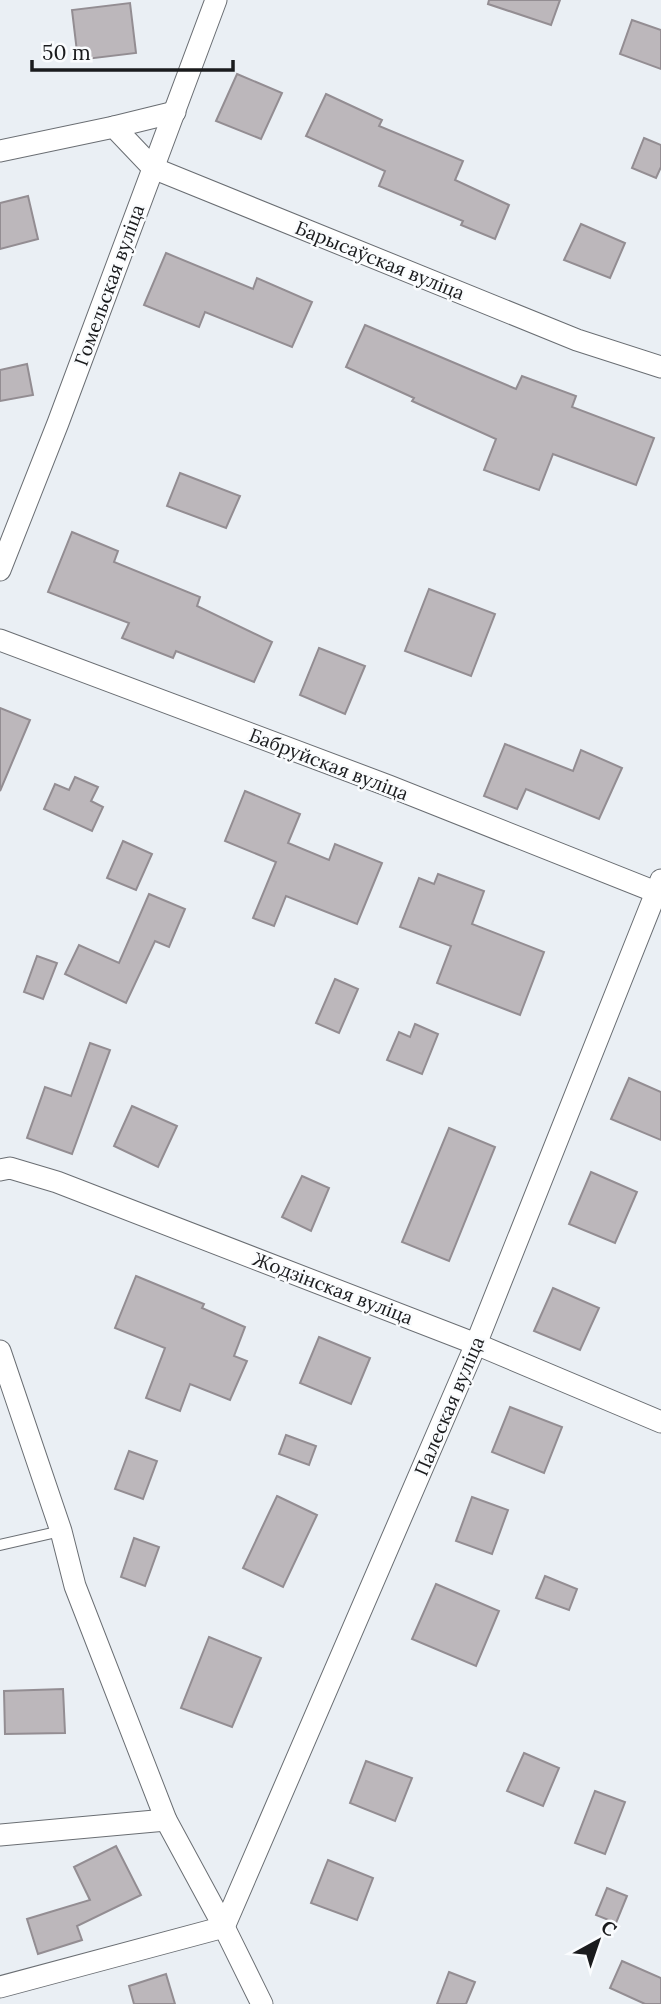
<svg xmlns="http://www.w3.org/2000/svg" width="661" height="2004" viewBox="0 0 661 2004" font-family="Lora,serif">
<rect width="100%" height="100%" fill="#eaeff4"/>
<g fill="#bcb7bb" stroke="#938d92" stroke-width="2">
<path d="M489 0H560L551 25 488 4Z"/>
<path d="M130 3 136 53 78 60 72 10Z"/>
<path d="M632 20 661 30V69L620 54Z"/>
<path d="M237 74 282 93 261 139 216 121Z"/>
<path d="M326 94 382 120 379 126 463 161 455 180 509 205 495 239 461 225 463 221 379 186 385 171 306 136Z"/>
<path d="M644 138 661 145V167L656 178 632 168Z"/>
<path d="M28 196 38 239 0 249V203Z"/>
<path d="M581 224 625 243 610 278 564 260Z"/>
<path d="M166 253 253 289 257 278 312 302 292 347 205 312 199 327 144 305Z"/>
<path d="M365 325 516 389 522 376 576 396 572 407 654 438 636 485 553 454 539 490 484 470 496 439 412 401 414 398 346 367Z"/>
<path d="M27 364 33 395 0 401V370Z"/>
<path d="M180 473 240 496 226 528 167 506Z"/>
<path d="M72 532 118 551 114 562 200 597 197 606 272 642 254 682 176 651 173 658 122 638 129 623 48 592Z"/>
<path d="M429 589 495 614 471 676 405 651Z"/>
<path d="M319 648 365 666 345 714 300 695Z"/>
<path d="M0 708 30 720 0 791Z"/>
<path d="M505 744 573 771 581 750 622 768 599 819 526 789 517 809 484 796Z"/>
<path d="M75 777 98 787 91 801 103 807 92 831 44 809 55 784 69 790Z"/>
<path d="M245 791 300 814 288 843 329 860 335 844 382 863 357 924 286 896 274 926 253 918 276 862 225 841Z"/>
<path d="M123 841 152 854 136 890 107 878Z"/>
<path d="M438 874 484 891 472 924 544 952 520 1015 437 983 451 946 400 927 419 878 434 884Z"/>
<path d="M149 894 185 909 169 947 155 941 126 1003 65 974 79 945 119 963Z"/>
<path d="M37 956 57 963 43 999 24 992Z"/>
<path d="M335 979 358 989 339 1033 316 1023Z"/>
<path d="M415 1024 438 1034 422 1074 387 1060 399 1032 410 1037Z"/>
<path d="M90 1043 110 1050 72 1154 27 1138 45 1087 71 1096Z"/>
<path d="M629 1078 661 1092V1140L611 1119Z"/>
<path d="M132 1106 177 1126 158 1167 114 1146Z"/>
<path d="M449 1128 495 1147 449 1261 402 1242Z"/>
<path d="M591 1172 637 1192 615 1243 569 1224Z"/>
<path d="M302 1176 329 1188 311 1231 282 1217Z"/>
<path d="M136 1276 204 1304 202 1308 245 1327 234 1356 247 1361 230 1400 190 1384 180 1411 146 1398 165 1348 115 1328Z"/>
<path d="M553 1288 599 1308 580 1350 534 1331Z"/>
<path d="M319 1337 370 1358 351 1404 300 1383Z"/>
<path d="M510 1407 562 1427 544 1473 492 1452Z"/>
<path d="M286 1435 316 1446 309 1465 279 1454Z"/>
<path d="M129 1451 157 1461 143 1499 115 1489Z"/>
<path d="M277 1496 317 1515 283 1587 243 1568Z"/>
<path d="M472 1497 508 1510 492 1554 456 1541Z"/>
<path d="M134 1538 159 1547 145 1586 121 1577Z"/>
<path d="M545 1576 577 1589 569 1610 536 1598Z"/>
<path d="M436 1584 499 1611 476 1666 412 1639Z"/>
<path d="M209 1637 261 1658 232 1727 181 1708Z"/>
<path d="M63 1689 65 1733 5 1734 4 1691Z"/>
<path d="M524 1753 559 1768 543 1806 507 1791Z"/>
<path d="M366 1761 412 1778 395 1821 350 1803Z"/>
<path d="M595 1791 625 1802 605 1854 575 1843Z"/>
<path d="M116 1846 141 1895 77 1926 82 1940 38 1954 27 1919 90 1900 74 1867Z"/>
<path d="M328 1860 373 1878 357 1920 311 1903Z"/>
<path d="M607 1888 627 1896 616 1923 596 1915Z"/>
<path d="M622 1961 661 1978V2004H645L610 1988Z"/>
<path d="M449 1972 475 1982 466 2004H437Z"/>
<path d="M166 1974 175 2004H134L129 1986Z"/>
</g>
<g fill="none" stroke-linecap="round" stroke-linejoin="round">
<g stroke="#6a6e73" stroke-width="12">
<path id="service" d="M0 1545 61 1531"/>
</g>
<g stroke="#6a6e73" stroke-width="23">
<g id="minor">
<path d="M114 127 175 112"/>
<path d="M0 151 114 127 153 168 577 340 661 367"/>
<path d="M0 570 58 423 216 0"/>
<path d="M0 640 389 786 661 894"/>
<path d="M0 1170 10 1168 57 1182 476 1344 661 1422"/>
<path d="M0 1351 61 1531 75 1586 166 1820 224 1927 262 2004"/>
<path d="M0 1835 166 1820"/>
<path d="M0 1987 224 1927 476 1344 661 880"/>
</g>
</g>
<use href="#service" stroke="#fff" stroke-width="10"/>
<use href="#minor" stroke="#fff" stroke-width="21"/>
</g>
<g text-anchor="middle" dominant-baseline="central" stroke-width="5" stroke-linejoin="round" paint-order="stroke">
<g font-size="19" fill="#1a1b1d" stroke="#fafcfe">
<text transform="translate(380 260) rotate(22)">Барысаўская вуліца</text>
<text transform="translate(109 285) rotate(-70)">Гомельская вуліца</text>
<text transform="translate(329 764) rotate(21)">Бабруйская вуліца</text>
<text transform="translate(333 1288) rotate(21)">Жодзінская вуліца</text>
<text transform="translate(449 1406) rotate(-67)">Палеская вуліца</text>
</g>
</g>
<g transform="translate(598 1941) rotate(40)" stroke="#fafcfe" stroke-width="5" paint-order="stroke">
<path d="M0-5L12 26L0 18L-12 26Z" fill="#1a1b1d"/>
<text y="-10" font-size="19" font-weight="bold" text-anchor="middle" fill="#1a1b1d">С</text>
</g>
<path d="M32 60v10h201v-10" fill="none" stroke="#1a1b1d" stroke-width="3.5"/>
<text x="42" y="60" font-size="21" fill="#1a1b1d" stroke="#fafcfe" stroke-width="5" paint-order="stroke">50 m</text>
</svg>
